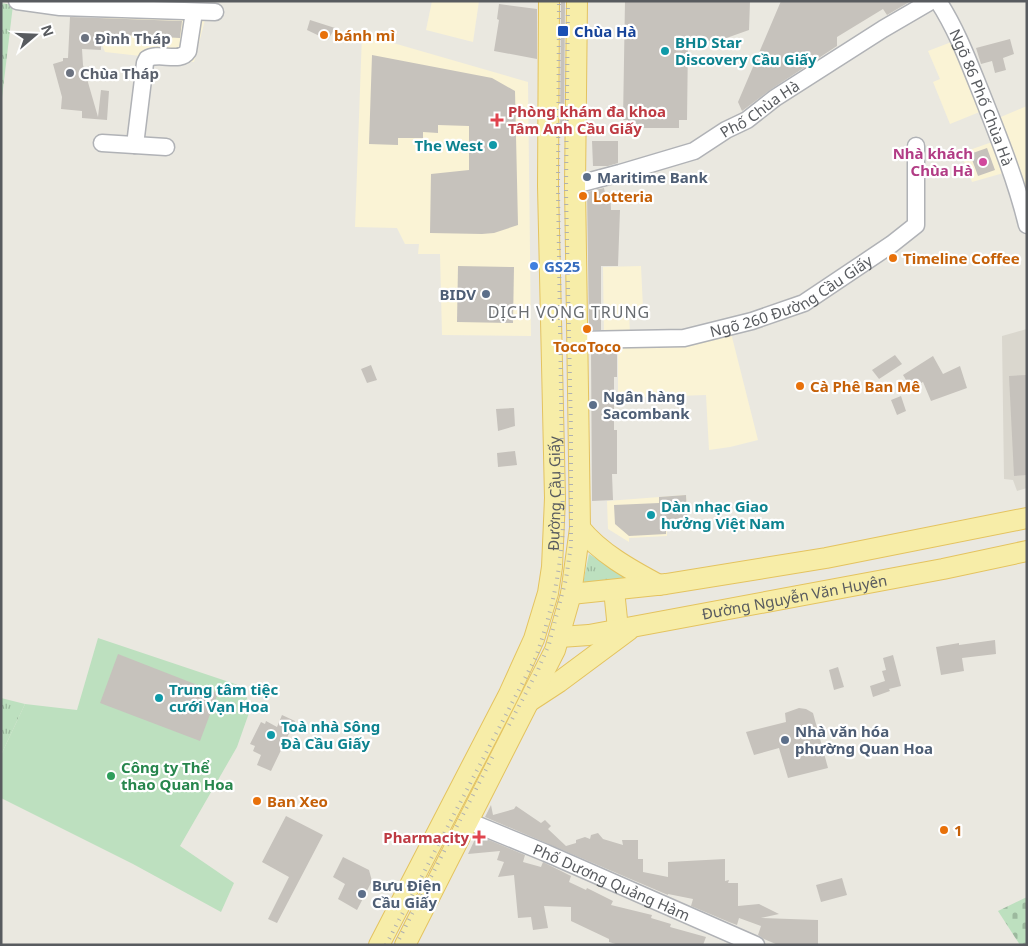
<svg xmlns="http://www.w3.org/2000/svg" width="1028" height="946" viewBox="0 0 1028 946" font-family="'Noto Sans',sans-serif">
<defs>
<pattern id="grass-tufts" width="24" height="20" patternUnits="userSpaceOnUse" patternTransform="scale(1.25)"><rect width="24" height="20" fill="#bde0bf"/><path d="M3 7l-1-3M5 7V3M7 7l1-3M15 17l-1-3M17 17v-4M19 17l1-3" fill="none" stroke="#9cb99e"/></pattern>
<pattern id="cemetery-stones" width="16" height="16" patternUnits="userSpaceOnUse" patternTransform="scale(1.25)"><rect width="16" height="16" fill="#bde0bf"/><path d="M2 7V4a2 2 0 0 1 4 0v3zM10 15v-3a2 2 0 0 1 4 0v3z" fill="#9cb99e"/></pattern>
</defs>
<rect width="100%" height="100%" fill="#eae8e0"/>
<g fill="#faf3d5">
<path d="M432 1H479L473 42 426 30Z"/>
<path d="M103 14 206 16 194 62 105 52 102 45Z"/>
<path d="M362 34 528 82 531 336 442 335 440 254H418L419 244H405L397 228 355 227Z"/>
<path d="M954 41 982 111 950 124 933 82 940 79 928 51Z"/>
<path d="M1027 106V199L996 119Z"/>
<path d="M995 141 1007 172 972 182 961 153Z"/>
<path d="M641 266 643 308 629 309 630 336 604 337 603 267Z"/>
<path d="M730 329 758 440 730 447 709 450 706 395 618 398V342Z"/>
<path d="M686 495 688 528 667 529V536L629 538V542L608 529 607 501Z"/>
</g>
<path fill="#dad7ce" d="M1027 329V488L1017 491 1013 480 1004 479 1002 336Z"/>
<g fill="url(#grass-tufts)">
<path d="M1 3 13 5 1 106Z"/>
<path d="M589 554 628 578 583 583Z"/>
<path d="M1 698 25 704 1 755Z"/>
</g>
<path fill="url(#cemetery-stones)" d="M1027 897V945H1020L998 911Z"/>
<path fill="#bde0bf" d="M98 638 244 687 250 710 237 747 180 846 234 883 221 912 133 864 1 798V755L25 704 77 710Z"/>
<g fill="#c6c2bc">
<path d="M561 1H565L564 136H560Z"/>
<path d="M625 1H750L749 30 718 41H688L687 120H679V128H628V120H623Z"/>
<path d="M781 1H911L887 15 883 9 837 37V46L770 90 742 111 738 102Z"/>
<path d="M499 4 537 9V59L494 51 499 20 497 19Z"/>
<path d="M70 17 182 21 180 38 101 34V50L82 49 83 65 98 117 101 90 109 91 107 120 82 118V111L61 109 62 97 53 64 63 61V58H68Z"/>
<path d="M310 20 335 28 328 40 307 30Z"/>
<path d="M1010 39 1014 54 1003 58 1006 70 995 73 992 61 981 64 976 48Z"/>
<path d="M372 55 492 78 515 91 518 225 494 233 482 234 430 233 431 174 469 170V126L438 125V133L423 132V138H398V145L369 144Z"/>
<path d="M592 141H618V163L608 166H593Z"/>
<path d="M987 148 995 170 978 176 970 154Z"/>
<path d="M604 188 605 193 610 192 611 210H620L618 266H601V330H589L587 192Z"/>
<path d="M458 266 514 267 513 323 457 322Z"/>
<path d="M617 349V377H614V430H617V474H612L613 500 592 501 591 350Z"/>
<path d="M895 355 902 364 879 379 872 370Z"/>
<path d="M933 356 943 374 960 366 967 388 931 401 923 382 911 388 903 375Z"/>
<path d="M371 365 377 380 367 383 361 369Z"/>
<path d="M1026 375 1027 475 1014 476 1009 376Z"/>
<path d="M901 396 906 411 897 415 891 400Z"/>
<path d="M514 408 515 426 498 431 496 409Z"/>
<path d="M515 451 517 465 498 467 497 453Z"/>
<path d="M686 495 688 528 666 530V534L629 536 615 524 614 505 659 503V497Z"/>
<path d="M995 640 996 654 962 658 964 671 941 675 936 647 959 643V645Z"/>
<path d="M118 654 218 693 200 741 100 703Z"/>
<path d="M893 655 901 686 889 689 890 691 873 697 870 686 885 681 882 671 886 670 883 658Z"/>
<path d="M838 667 844 687 834 690 829 670Z"/>
<path d="M799 708 806 709 813 713 828 768 788 778 779 748 754 755 746 732 786 722 785 713Z"/>
<path d="M282 715 295 721 271 771 257 765 261 755 253 751 255 746 250 744 261 722 265 724 266 721 277 727Z"/>
<path d="M491 805 493 815 514 809 516 806 541 823 545 820 551 826 548 829 566 846 576 843V840L585 837 590 839 591 835 598 833 603 839 623 845 622 840H638V859H643V872L668 877V862L725 859V881L729 880 728 883H738V906L759 904 779 914 761 918 818 920V945H778L764 939 758 935 761 926 739 918 737 925 729 922 691 906 693 899 668 894V895L485 817Z"/>
<path d="M286 816 323 835 277 923 268 919 289 877 262 862Z"/>
<path d="M477 835 525 855 523 862 541 867 543 862 571 876 569 882 586 890 587 888 613 901 611 905 652 915 651 918 671 924 670 927 706 937 703 945H619L609 942V939L571 921V907L544 906 548 928 533 930 531 917 518 918 514 875 498 877 504 862 497 860 500 851 468 854Z"/>
<path d="M343 857 369 870 372 881 357 910 338 899 345 884 333 877Z"/>
<path d="M842 878 847 895 821 902 816 885Z"/>
</g>
<g fill="none" stroke-linecap="round" stroke-linejoin="round">
<g stroke="#b0b2b6" stroke-width="19">
<g id="minor">
<path d="M17 1 60 7 215 12"/>
<path id="s1" d="M938 1C957 30 969 63 982 95 999 138 1016 180 1027 225"/>
<path d="M102 143 166 147"/>
<path d="M135 145 145 63 147 59C159 51 180 64 188 51L194 12"/>
<path id="s2" d="M575 185 620 173 694 151 726 130 747 120 775 98 883 29 931 1"/>
<path id="s3" d="M578 340 684 338 752 321 804 303 892 244 916 225V146"/>
<path id="s4" d="M468 821 546 853 756 945"/>
</g>
</g>
<g stroke="#e4c35f" stroke-width="22">
<g id="major">
<path d="M580 528C600 553 631 570 659 585"/>
<path d="M614 590 618 629"/>
<path d="M571 594 666 584 826 558 1027 518"/>
<path id="s5" d="M560 637 589 635 943 569 1027 551"/>
<path d="M530 701 559 682 629 630"/>
<path id="s6" d="M379 945 509 694 534 639 548 593 552 567 555 498 548 186 549 1"/>
<path d="M405 945 555 650 571 594 580 528 575 185 577 1"/>
</g>
</g>
<use href="#minor" stroke="#fff" stroke-width="16"/>
<use href="#major" stroke="#f7eda8" stroke-width="20"/>
<g stroke="#b0b1b1" stroke-width="4" stroke-dasharray="1 6" stroke-linecap="butt">
<path d="M509 725 538 670 549 644 566 579 571 545V431L566 191 568 1"/>
<path d="M386 945 536 657C552 610 560 576 563 526L558 190 559 1"/>
<path d="M396 945 493 756"/>
</g>
</g>
<rect fill="#1a4fb4" stroke="#fff" stroke-width="2" x="557" y="25" width="12" height="12" rx="2.5"/>
<g fill="#e8710a" stroke="#fff" stroke-width="2">
<circle cx="324" cy="35" r="5"/>
<circle cx="583" cy="196" r="5"/>
<circle cx="893" cy="258" r="5"/>
<circle cx="587" cy="329" r="5"/>
<circle cx="800" cy="386" r="5"/>
<circle cx="257" cy="801" r="5"/>
<circle cx="944" cy="830" r="5"/>
</g>
<g fill="#6b7280" stroke="#fff" stroke-width="2">
<circle cx="85" cy="38" r="5"/>
<circle cx="70" cy="73" r="5"/>
</g>
<g fill="#0f9aa8" stroke="#fff" stroke-width="2">
<circle cx="665" cy="51" r="5"/>
<circle cx="493" cy="145" r="5"/>
<circle cx="651" cy="515" r="5"/>
<circle cx="159" cy="698" r="5"/>
<circle cx="271" cy="735" r="5"/>
</g>
<g fill="#e0444e" stroke="#fff" stroke-width="2">
<path d="M494.5 112.5h5v5h5v5h-5v5h-5v-5h-5v-5h5z"/>
<path d="M476.5 829.5h5v5h5v5h-5v5h-5v-5h-5v-5h5z"/>
</g>
<circle fill="#d1479c" stroke="#fff" stroke-width="2" cx="983" cy="162" r="5"/>
<g fill="#5c6f8a" stroke="#fff" stroke-width="2">
<circle cx="587" cy="177" r="5"/>
<circle cx="486" cy="294" r="5"/>
<circle cx="593" cy="405" r="5"/>
<circle cx="785" cy="740" r="5"/>
<circle cx="362" cy="894" r="5"/>
</g>
<circle fill="#3f7fe0" stroke="#fff" stroke-width="2" cx="534" cy="266" r="5"/>
<circle fill="#2e9e5b" stroke="#fff" stroke-width="2" cx="111" cy="776" r="5"/>
<g text-anchor="middle" dominant-baseline="central" stroke-width="4.5" stroke-linejoin="round" paint-order="stroke">
<g font-size="15" font-weight="bold" fill="#164399" stroke="#fff" text-anchor="start">
<text x="574" y="31">Chùa Hà</text>
</g>
<g font-size="15" font-weight="bold" fill="#c56008" stroke="#fff" text-anchor="start">
<text x="334" y="35">bánh mì</text>
<text x="593" y="196">Lotteria</text>
<text x="903" y="258">Timeline Coffee</text>
<text x="587" y="346" text-anchor="middle">TocoToco</text>
<text x="810" y="386">Cà Phê Ban Mê</text>
<text x="267" y="801">Ban Xeo</text>
<text x="954" y="830">1</text>
</g>
<g font-size="15" font-weight="bold" fill="#5b616d" stroke="#fff" text-anchor="start">
<text x="95" y="38">Đình Tháp</text>
<text x="80" y="73">Chùa Tháp</text>
</g>
<g font-size="15" font-weight="bold" fill="#0d838f" stroke="#fff" text-anchor="start">
<text x="675" y="42">BHD Star<tspan x="675" dy="17">Discovery Cầu Giấy</tspan></text>
<text x="483" y="145" text-anchor="end">The West</text>
<text x="661" y="506">Dàn nhạc Giao<tspan x="661" dy="17">hưởng Việt Nam</tspan></text>
<text x="169" y="689">Trung tâm tiệc<tspan x="169" dy="17">cưới Vạn Hoa</tspan></text>
<text x="281" y="726">Toà nhà Sông<tspan x="281" dy="17">Đà Cầu Giấy</tspan></text>
</g>
<g font-size="15" fill="#585b5f" stroke="#fff">
<text stroke="none"><textPath href="#s1" startOffset="106">Ngõ 86 Phố Chùa Hà</textPath></text>
<text stroke="none"><textPath href="#s2" startOffset="202">Phố Chùa Hà</textPath></text>
<text stroke="none"><textPath href="#s3" startOffset="222">Ngõ 260 Đường Cầu Giấy</textPath></text>
<text stroke="none"><textPath href="#s6" startOffset="491">Đường Cầu Giấy</textPath></text>
<text stroke="none"><textPath href="#s5" startOffset="238">Đường Nguyễn Văn Huyên</textPath></text>
<text stroke="none"><textPath href="#s4" startOffset="156">Phố Dương Quảng Hàm</textPath></text>
</g>
<g font-size="15" font-weight="bold" fill="#be3a42" stroke="#fff" text-anchor="start">
<text x="508" y="111">Phòng khám đa khoa<tspan x="508" dy="17">Tâm Anh Cầu Giấy</tspan></text>
<text x="469" y="837" text-anchor="end">Pharmacity</text>
</g>
<g font-size="15" font-weight="bold" fill="#b23c85" stroke="#fff" text-anchor="end">
<text x="973" y="153">Nhà khách<tspan x="973" dy="17">Chùa Hà</tspan></text>
</g>
<g font-size="15" font-weight="bold" fill="#4e5e75" stroke="#fff" text-anchor="start">
<text x="597" y="177">Maritime Bank</text>
<text x="476" y="294" text-anchor="end">BIDV</text>
<text x="603" y="396">Ngân hàng<tspan x="603" dy="17">Sacombank</tspan></text>
<text x="795" y="731">Nhà văn hóa<tspan x="795" dy="17">phường Quan Hoa</tspan></text>
<text x="372" y="885">Bưu Điện<tspan x="372" dy="17">Cầu Giấy</tspan></text>
</g>
<g font-size="15" font-weight="bold" fill="#366cbe" stroke="#fff" text-anchor="start">
<text x="544" y="266">GS25</text>
</g>
<g font-size="15" font-weight="bold" fill="#27864d" stroke="#fff" text-anchor="start">
<text x="121" y="767">Công ty Thể<tspan x="121" dy="17">thao Quan Hoa</tspan></text>
</g>
<g font-size="16" letter-spacing="1" fill="#696d71" stroke="#fff">
<text x="569" y="312">DỊCH VỌNG TRUNG</text>
</g>
</g>
<rect width="1028" height="946" fill="none" stroke="#585b5f" stroke-width="5"/>
<g transform="translate(35 35) rotate(71)" stroke="#ffffff" stroke-width="4" paint-order="stroke">
<path d="M0-4L9 19L0 12L-9 19Z" fill="#585b5f"/>
<text y="-8" font-size="14" font-weight="bold" text-anchor="middle" fill="#585b5f">N</text>
</g>
</svg>
